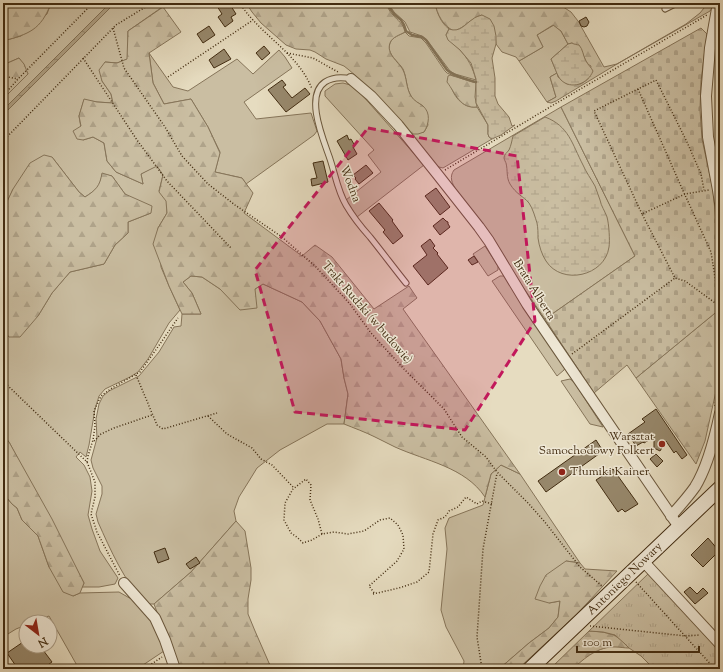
<svg xmlns="http://www.w3.org/2000/svg" width="723" height="672" viewBox="0 0 723 672" font-family="'Sorts Mill Goudy',serif">
<defs>
<pattern id="forest-firs" width="22" height="20" patternUnits="userSpaceOnUse"><rect width="22" height="20" fill="#cabea2"/><path d="M5 1l3.5 6h-7zM16 11l3.5 6h-7z" fill="#afa38a"/></pattern>
<pattern id="wetland-marsh" width="20" height="14" patternUnits="userSpaceOnUse"><rect width="20" height="14" fill="#cabea2"/><path d="M1 5h8M5 5V1M11 12h8M15 12V8" fill="none" stroke="#afa38a"/></pattern>
<pattern id="cemetery-stones" width="16" height="16" patternUnits="userSpaceOnUse"><rect width="16" height="16" fill="#cabea2"/><path d="M2 7V4a2 2 0 0 1 4 0v3zM10 15v-3a2 2 0 0 1 4 0v3z" fill="#afa38a"/></pattern>
<pattern id="park-tufts" width="24" height="20" patternUnits="userSpaceOnUse"><rect width="24" height="20" fill="#cabea2"/><path d="M3 7l-1-3M5 7V3M7 7l1-3M15 17l-1-3M17 17v-4M19 17l1-3" fill="none" stroke="#afa38a"/></pattern>
<pattern id="water-ripples" width="26" height="14" patternUnits="userSpaceOnUse"><rect width="26" height="14" fill="#aea084"/><path d="M2 4q2-2 4 0t4 0M15 11q2-2 4 0t4 0" fill="none" stroke="#8f836b"/></pattern>
</defs>
<rect width="100%" height="100%" fill="#e6dcc0"/>
<filter id="stains"><feTurbulence type="fractalNoise" baseFrequency=".005" numOctaves="4"/><feColorMatrix values="0 0 0 0 .2 0 0 0 0 .09 0 0 0 0 .02 0 0 0 .5 -.17"/></filter>
<radialGradient id="worn" r=".72"><stop offset=".6" stop-color="#630" stop-opacity="0"/><stop offset="1" stop-color="#630" stop-opacity=".3"/></radialGradient>
<g fill="#cabea2" stroke="#86755a">
<path d="M51 3H110L3 110V99L28 74 19 58 3 65V41L21 36 47 14Z"/>
<path d="M115 3H168L128 31V59L117 63 105 62 102 81 111 94 113 103 97 102 84 100 79 116 83 140 93 137 104 143 107 161 116 172 143 184 141 174 157 165 163 175 159 191 167 201V213L158 228 161 267 169 286 180 310 169 323 148 359 138 372 130 377 105 389 99 396 95 409 89 445 86 457 80 452 76 457 84 465 90 477 92 491 88 515 92 529 100 551 118 578 115 584 99 587H82L84 583 9 442 3 435V329L9 337 38 316 52 293 70 272 104 264 115 245 128 233V222L151 213 125 194 112 176 102 174C100 187 96 190 85 197L79 192 52 157 13 189 5 207H3V115Z"/>
<path d="M388 3H435C437 13 441 23 449 29L446 35C449 41 454 44 459 49 468 58 473 68 476 80L455 74 450 71 427 40 422 36 410 32 405 22 394 12Z"/>
<path d="M708 3H714V5L710 11 617 64 686 24 700 13Z"/>
<path d="M554 25 561 31 568 44 551 59 557 73 550 77 556 97 547 102 519 61 543 47 537 35Z"/>
<path d="M405 32 409 36 421 38 426 43 445 71 447 73 454 76 450 75C451 79 451 85 452 89 456 100 465 108 477 107L488 125V134L489 137 492 139 443 168 439 167 435 164 410 134 424 132 428 125 423 106C419 103 413 101 411 96 406 88 407 78 403 69 398 61 386 54 390 43 392 37 400 35 405 32Z"/>
<path d="M279 50 285 57 292 68 244 102 256 119 311 113 317 131 314 135 246 184 242 178 215 172 220 152 208 127 191 99 164 104 153 83 149 53 173 87 188 91 237 59 253 74Z"/>
<path d="M343 83 354 86 424 165 357 217 346 200 381 172 368 155 374 150 325 96V91L335 84Z"/>
<path d="M561 107 635 256 545 319 456 190C452 183 449 177 454 170Z"/>
<path d="M485 246 498 266V270L488 276 473 254Z"/>
<path d="M191 276 202 277 220 289 241 310 255 289 263 284 302 302 320 321 341 359 344 378 348 394 344 424H327L280 450 257 468 249 481 239 497 234 511 236 521 191 572 154 604H146C125 583 110 549 98 522L96 514 102 494V486L93 468 91 460 97 438 96 419 99 404 103 396 109 391 139 376 159 352 174 327 181 326 182 314H201L192 293 183 282Z"/>
<path d="M500 276H504L507 278 565 368 564 370 557 376 492 281Z"/>
<path d="M570 379 574 382 603 427 590 424 561 381Z"/>
<path d="M501 465 520 474 580 563 566 561 549 603 560 601 558 617 549 628 529 643 499 669H463L464 661 446 627 441 610 447 549 445 528 449 518 483 505 491 474Z"/>
<path d="M3 493 12 504 17 508 22 520 38 536 49 567 73 596 80 593 119 592 133 600 148 615 157 632 164 651 137 669H79L49 616 33 622H26V625L16 629 3 637Z"/>
</g>
<g fill="url(#forest-firs)" stroke="#86755a">
<path d="M3 3H51C41 30 29 34 3 41Z"/>
<path d="M246 3H385C388 7 389 11 393 15 398 21 403 23 405 32 400 35 392 37 390 43 386 54 398 61 403 70 407 78 406 88 411 96 414 101 419 103 423 106 431 113 429 124 424 132L418 134H410L402 127 356 76 349 70 344 66 326 59 315 52 310 50 296 49 286 45 261 23 252 12Z"/>
<path d="M435 3H557L571 12 578 21 604 67 617 64 556 101 551 103 547 102 556 97 550 77 557 73 558 77 567 84H581L588 79 591 66C585 63 585 58 582 52 581 48 576 46 572 43L568 44 561 31 553 25 537 35 543 47 519 61 516 57 502 52 496 44 495 33 482 15C471 18 465 28 454 31 443 26 437 14 435 3Z"/>
<path d="M163 7 181 32 149 53 153 83 164 104 191 99 208 127 220 153 215 172 242 178 253 193 244 213 302 256 315 245 332 257 374 309 409 286 417 298 403 309 520 474 501 465 491 474 485 497C465 467 426 461 395 447 388 444 382 440 375 437 365 432 354 428 344 424L348 394 344 378 341 359 320 321 302 302 263 284 255 289 257 308 240 310 220 289 202 277 191 276 183 282 192 293 201 314H182L169 286 153 244 158 228 167 213 166 201 159 192 163 175 157 166 141 174 143 184 116 172 107 161 104 143 93 137 83 140 77 139 73 131 81 126 79 116 84 99 97 102 113 103 111 94 102 81 99 70 105 62 117 63 127 59 128 31Z"/>
<path d="M19 58 24 64 28 74 3 99V65Z"/>
<path d="M450 75 476 83 475 97 477 107C460 109 456 94 447 82L448 76Z"/>
<path d="M44 155 52 157 79 192 85 197C96 190 100 186 102 173L112 176 125 194 152 206 151 213 128 222V233L115 245 104 264 70 272 52 293 38 316 20 337H9L3 329V207L5 206 13 189 30 163Z"/>
<path d="M720 309V367L718 382 705 441 696 464 636 378Z"/>
<path d="M3 435 9 442 52 519 84 583 80 593 73 596 63 592 49 567 38 536 22 520 17 508 12 504 3 493Z"/>
<path d="M236 521 245 531 251 568V580L248 599V614L255 631 269 663 274 669H178L154 604 191 572Z"/>
<path d="M566 561 580 563 585 569 617 571 576 615 518 669H499L529 643 549 628 558 617 560 601 549 603 535 599 540 586 546 575Z"/>
<path d="M589 631C607 632 617 633 629 648 624 648 620 647 616 647 599 646 584 658 573 669H550Z"/>
</g>
<g fill="url(#wetland-marsh)" stroke="#86755a">
<path d="M482 15 490 19 494 26 496 36V44L492 58 495 78V96L498 104 509 117 512 126 515 125 501 135 492 139 489 137 488 134V125L476 103V79L471 63 460 50 448 40 446 35 449 29C460 33 465 24 473 19 475 17 479 16 482 15Z"/>
<path d="M572 43C573 44 578 45 579 45 583 49 583 56 586 61 588 65 591 67 593 71 588 84 571 90 561 80 557 76 554 65 551 59L568 44Z"/>
<path d="M545 117C569 126 572 144 583 165 586 172 591 179 595 186 597 191 598 195 600 200 601 206 605 211 607 217 609 224 610 241 609 247 605 276 562 286 546 261 542 255 539 246 538 238 538 233 538 228 537 223 535 217 533 209 529 203 523 196 516 194 510 184 506 177 508 171 506 163 506 163 504 159 504 158 504 154 507 153 509 150 511 146 512 140 513 136Z"/>
</g>
<path fill="url(#cemetery-stones)" stroke="#86755a" d="M701 28 707 34 701 81 700 110 702 139 713 190 720 265V309L636 378 627 365 594 393 545 319 635 256 561 107Z"/>
<path fill="url(#park-tufts)" stroke="#86755a" d="M649 573 720 652V669H652L651 666 641 656 629 648 625 644 615 635 603 632 589 631Z"/>
<path fill="url(#water-ripples)" stroke="#837256" d="M110 3H115L3 115V110Z"/>
<g fill="none" stroke-linecap="round" stroke-linejoin="round">
<path stroke="#837256" stroke-width="2.5" d="M386 3 394 14 401 20 404 25 406 31 412 35 422 37 426 40 447 70C455 77 466 79 476 82"/>
</g>
<g fill="#97886c" stroke="#422c11">
<path d="M215 3H229L236 14 231 17 233 21 225 27 218 17 222 14Z"/>
<path d="M586 17 589 22 587 26 584 27 581 26 579 21Z"/>
<path d="M209 26 215 35 203 43 197 34Z"/>
<path d="M264 46 270 53 262 60 256 53Z"/>
<path d="M224 49 231 59 214 68 209 60Z"/>
<path d="M282 80 286 85 283 87 292 98 305 88 310 94 286 112 268 90Z"/>
<path d="M347 135 349 140 351 139 355 146 353 147 357 154 348 160 337 141Z"/>
<path d="M323 161 328 182 312 186 311 179 317 178 313 163Z"/>
<path d="M366 165 373 173 359 184 355 179 356 178 353 175Z"/>
<path d="M436 188 450 207 440 215 425 196Z"/>
<path d="M379 203 393 220 392 221 403 236 393 244 383 232 385 230 369 211Z"/>
<path d="M443 218 446 221 448 222V224L450 227 440 235 433 226Z"/>
<path d="M430 239 435 246 433 248 438 253 437 254 448 268 428 285 413 266 427 255 421 246Z"/>
<path d="M474 256 478 262 472 265 468 260Z"/>
<path d="M656 409 687 455 682 459 676 451 674 453 666 441 660 451 654 448V437L644 443 643 442 636 446 628 434 645 422 642 419Z"/>
<path d="M596 440 603 451 546 492 538 481Z"/>
<path d="M656 454 663 461 657 467 650 459Z"/>
<path d="M613 469 638 504 625 512 622 509 618 512 596 480Z"/>
<path d="M708 538 719 551 703 567 691 555Z"/>
<path d="M165 548 169 559 158 563 154 552Z"/>
<path d="M196 557 200 563 190 569 186 564Z"/>
<path d="M690 587 697 594 703 588 708 593 695 604 684 592Z"/>
<path d="M26 640V646H40L52 662 42 669H18L7 653Z"/>
</g>
<g fill="none" stroke-linecap="round" stroke-linejoin="round">
<g stroke="#6b583d" stroke-width="7">
<g id="lane">
<path d="M665 9 677 3"/>
<path d="M351 79C342 77 333 77 325 82 304 96 324 141 330 159 335 174 338 192 346 205 353 217 361 227 370 237 382 252 394 268 406 283"/>
</g>
</g>
<g stroke="#6b583d" stroke-width="12">
<g id="street">
<path d="M718 3 710 48 706 96 708 137 718 190 720 203"/>
<path d="M351 79 371 96 398 125 438 175 479 227 489 241 527 304 679 527"/>
<path d="M671 516C679 507 688 497 695 487 708 466 715 437 720 413"/>
<path d="M644 562 720 644"/>
<path d="M124 583 155 618 165 640 175 669"/>
</g>
</g>
<g stroke="#422c11" stroke-width="16">
<path id="secondary" d="M530 669 720 488"/>
</g>
<g stroke="#422c11" stroke-width="1.5" stroke-dasharray="1 2" stroke-linecap="butt">
<path d="M239 3C244 9 248 15 253 20 273 42 301 60 312 89"/>
<path d="M113 28 124 68 165 127 182 156 208 184 235 205 282 237 316 267 350 304 371 333 404 369 444 409 462 437 486 457 497 472 529 504 544 521 580 567 602 586"/>
<path d="M287 53 313 58 338 72"/>
<path d="M83 58 137 140 167 181 231 248"/>
<path d="M3 76 18 79"/>
<path d="M168 77 253 20"/>
<path d="M638 89 680 184 711 252 719 303 718 305 685 281 675 278 642 214 685 194 709 190"/>
<path d="M3 96 18 79 93 3"/>
<path d="M3 141 116 25 152 3"/>
<path d="M445 170 560 101 707 15"/>
<path d="M717 211 720 245"/>
<path d="M642 214 594 111 656 80 687 142 701 174 704 190"/>
<path d="M572 354 675 278"/>
<path d="M136 375 157 425 163 429 217 413"/>
<path d="M3 381 87 462 95 482V497L91 514 97 532 120 576"/>
<path d="M715 406 720 370"/>
<path d="M208 416 227 434 252 448 261 459 272 465 294 488"/>
<path d="M94 441 101 434 114 428 152 415"/>
<path d="M87 462 88 456 93 440 95 426 94 411 101 396 112 388 140 372 160 344 171 328 178 318"/>
<path d="M322 534 312 540 303 543 298 538 291 533 284 520 285 503 293 489 306 479 311 485 310 500 318 519 322 534 334 532 348 534 364 531 380 520 390 518 398 525 403 535 404 549 397 561 369 586 375 594"/>
<path d="M636 582 715 669"/>
<path d="M373 594 399 588 417 582 429 572 433 534 438 520 445 517 449 511 458 507 466 497 477 504 482 501 492 504"/>
<path d="M590 626 686 636 700 635"/>
<path d="M144 669 162 657"/>
<path d="M482 669 477 637 483 549 497 473"/>
</g>
<use href="#lane" stroke="#efe8d6" stroke-width="5"/>
<use href="#street" stroke="#efe8d6" stroke-width="10"/>
<use href="#secondary" stroke="#efe8d6" stroke-width="14"/>
</g>
<path fill="#c2185b" fill-opacity="0.2" stroke="#c2185b" stroke-width="3" stroke-dasharray="8 5" stroke-linejoin="round" d="M368 128 517 156 535 321 465 430 295 412 255 270Z"/>
<g fill="#8f2418" stroke="#efe8d6" stroke-width="1.5">
<circle cx="662" cy="444" r="4"/>
<circle cx="562" cy="472" r="4"/>
</g>
<g text-anchor="middle" dominant-baseline="central" stroke-width="3" stroke-linejoin="round" paint-order="stroke">
<g font-size="12" fill="#422c11" stroke="#efe8d6">
<text transform="translate(350 184) rotate(69)">Wodna</text>
<text transform="translate(534 290) rotate(58)">Brata Alberta</text>
<text transform="translate(367 313) rotate(49)">Trakt Rudzki (w budowie)</text>
<text transform="translate(625 579) rotate(-44)">Antoniego Nowary</text>
</g>
<g font-size="12" fill="#422c11" stroke="#efe8d6" text-anchor="end">
<text x="654" y="437">Warsztat<tspan x="654" dy="14">Samochodowy Folkert</tspan></text>
<text x="570" y="472" text-anchor="start">Tłumiki Kainer</text>
</g>
</g>
<rect width="723" height="672" fill="none" stroke="#e6dcc0" stroke-width="16"/>
<rect x="4" y="4" width="715" height="664" fill="none" stroke="#422c11" stroke-width="2"/>
<rect x="8" y="8" width="707" height="656" fill="none" stroke="#422c11"/>
<g transform="translate(38 634) rotate(149)"><circle r="19" fill="#efe8d6" stroke="#aa9d87"/>
<path d="M0-3L7 15L0 10L-7 15Z" fill="#8f2418"/>
<text y="-6" font-size="11" font-weight="bold" text-anchor="middle" fill="#422c11">N</text>
</g>
<path d="M577 646v6h122v-6" fill="none" stroke="#422c11" stroke-width="2"/>
<text x="583" y="646" font-size="12" fill="#422c11" stroke="#efe8d6" stroke-width="3" paint-order="stroke">100 m</text>
<rect width="100%" height="100%" filter="url(#stains)"/>
<rect width="100%" height="100%" fill="url(#worn)"/>
</svg>
